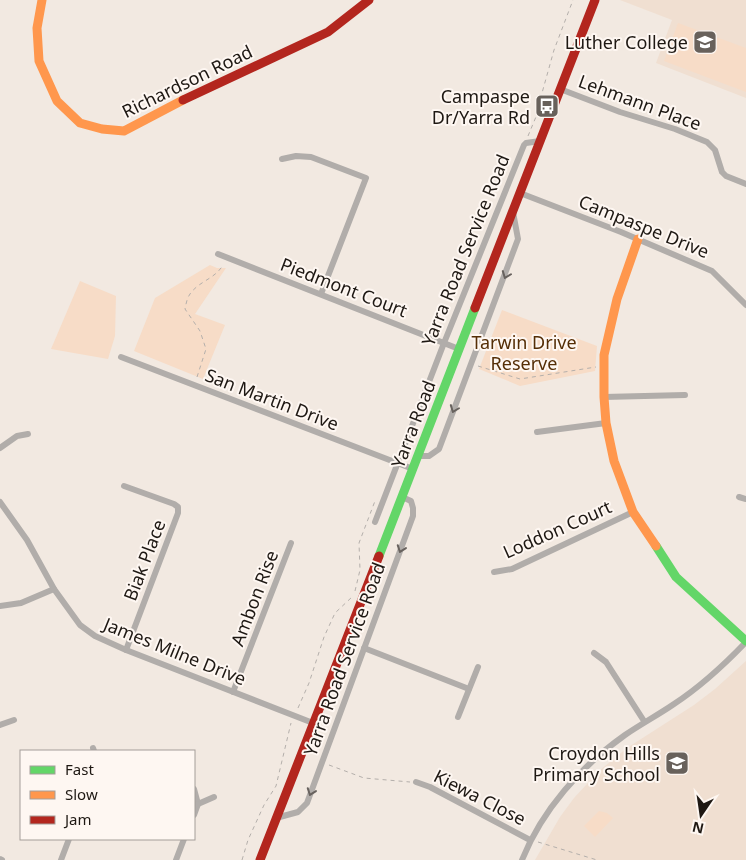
<svg xmlns="http://www.w3.org/2000/svg" width="746" height="860" viewBox="0 0 746 860" font-family="'Noto Sans',sans-serif">
<rect width="100%" height="100%" fill="#f2e9e1"/>
<g fill="#f0dfd1">
<path d="M620 0H746V98L656 63 672 20Z"/>
<path d="M746 661V860H535L560 817 574 798 599 771 627 748 694 705 715 689Z"/>
</g>
<g fill="#f7dcc7">
<path d="M678 23 746 48V92L664 61Z"/>
<path d="M210 265 217 268H226L195 314 225 325 203 379 134 351 155 298Z"/>
<path d="M80 281 116 296 115 336 108 359 51 349Z"/>
<path d="M502 310 597 346 595 371 520 386 479 369Z"/>
<path d="M599 811 607 813 613 818 595 837 584 826Z"/>
</g>
<g fill="none" stroke-linecap="round" stroke-linejoin="round">
<g stroke="#b4afab" stroke-width="1" stroke-dasharray="4 4" stroke-linecap="butt">
<path d="M528 136 543 100 542 93 554 50 573 0"/>
<path d="M478 366 520 379 596 367"/>
<path d="M197 377 206 349 200 331 185 309C186 304 187 298 190 294 199 281 215 279 223 265"/>
<path d="M355 591 360 570 359 543 375 501"/>
<path d="M298 708 309 683 324 637 335 613 352 597"/>
<path d="M329 765 364 778 410 782"/>
<path d="M538 842 597 860"/>
<path d="M242 860 248 840 264 805 276 786 291 723"/>
</g>
<g stroke="#b1adaa" stroke-width="6">
<path d="M560 89 620 112 675 129 707 142 715 150 722 172 726 176 746 184"/>
<path d="M282 159 296 156 311 157 366 178 321 294"/>
<path d="M520 193 621 232 712 271 746 305"/>
<path d="M218 254 459 349"/>
<path d="M121 357 413 469"/>
<path d="M604 397 685 395"/>
<path d="M537 432 606 423"/>
<path d="M0 448 17 436 28 434"/>
<path d="M417 456H429L439 449 518 239 513 212"/>
<path d="M124 486 174 504 178 507V513L126 650"/>
<path d="M739 497 746 499"/>
<path d="M0 502 27 540 54 589 80 625 95 636 126 650 313 723"/>
<path d="M375 522 444 343 524 145 526 143 540 141"/>
<path d="M494 572 512 569 633 512"/>
<path d="M0 606 21 603 54 589"/>
<path d="M364 648 469 689"/>
<path d="M594 653 606 662 644 721"/>
<path d="M233 692 291 543"/>
<path d="M458 717 478 667"/>
<path d="M0 725 14 720"/>
<path d="M93 748 94 751"/>
<path d="M416 782 430 787 530 840"/>
<path d="M194 789 198 804 214 797"/>
<path d="M194 815 198 804"/>
<path d="M276 818 298 812 307 803 413 516V508L411 501 402 497"/>
<path d="M0 859 2 860"/>
<path d="M61 860 69 839"/>
<path d="M176 860 184 839"/>
<path d="M522 860C542 810 581 766 625 735 641 724 658 715 674 704 700 687 724 665 746 642"/>
</g>
<g stroke="#63d668" stroke-width="9">
<path d="M656 546 676 577 746 641"/>
<path d="M379 556 475 308"/>
</g>
<g stroke="#ff974d" stroke-width="9">
<path d="M42 0 37 28 39 61 57 101 80 123 102 129 124 131 183 100"/>
<path d="M638 239 617 299 604 355V397L606 423 614 461 633 512 656 546"/>
</g>
<g stroke="#b3261e" stroke-width="9">
<path d="M183 100 328 32 369 0"/>
<path d="M475 308 595 0"/>
<path d="M260 860 379 556"/>
</g>
</g>
<defs><path id="oneway-chevron" d="M-2-3.5L2.5 0L-2 3.5" fill="none" stroke-width="1.6" stroke-linecap="round" stroke-linejoin="round" transform="scale(1.25)"/></defs>
<g stroke="#68625e">
<use href="#oneway-chevron" transform="translate(506 275) rotate(111)"/>
<use href="#oneway-chevron" transform="translate(454 409) rotate(111)"/>
<use href="#oneway-chevron" transform="translate(401 549) rotate(110)"/>
<use href="#oneway-chevron" transform="translate(311 792) rotate(110)"/>
</g>
<defs>
<g id="school-square" transform="scale(1.25)"><rect x="-9" y="-9" width="18" height="18" rx="4" fill="#68615b" stroke="#fef7f2"/><path d="M0-5L7-2L0 1L-7-2ZM-4 1L0 2.5L4 1V4Q0 6-4 4Z" fill="#fff"/></g>
<g id="bus-square" transform="scale(1.25)"><rect x="-9" y="-9" width="18" height="18" rx="4" fill="#68615b" stroke="#fef7f2"/><path d="M-5-6H5V4H4V6H2V4H-2V6H-4V4H-5ZM-3.5-4V0h7V-4ZM-3.5 1.2v1.5H-2V1.2ZM2 1.2v1.5H3.5V1.2Z" fill="#fff"/></g>
</defs>
<g fill-rule="evenodd">
<use href="#school-square" x="705" y="42"/>
<use href="#bus-square" x="547" y="106"/>
<use href="#school-square" x="677" y="763"/>
</g>
<g text-anchor="middle" dominant-baseline="central" stroke-width="4" stroke-linejoin="round" paint-order="stroke">
<g font-size="18" fill="#1e1813" stroke="#fef7f2" text-anchor="end">
<text x="688" y="42">Luther College</text>
<text x="530" y="96">Campaspe<tspan x="530" dy="21">Dr/Yarra Rd</tspan></text>
<text x="660" y="753">Croydon Hills<tspan x="660" dy="21">Primary School</tspan></text>
</g>
<g font-size="18" fill="#1e1813" stroke="#fef7f2">
<text transform="translate(187 81) rotate(-26)">Richardson Road</text>
<text transform="translate(640 102) rotate(20)">Lehmann Place</text>
<text transform="translate(644 226) rotate(22)">Campaspe Drive</text>
<text transform="translate(465 250) rotate(-68)">Yarra Road Service Road</text>
<text transform="translate(344 287) rotate(21)">Piedmont Court</text>
<text transform="translate(272 399) rotate(21)">San Martin Drive</text>
<text transform="translate(413 424) rotate(-69)">Yarra Road</text>
<text transform="translate(557 529) rotate(-24)">Loddon Court</text>
<text transform="translate(144 560) rotate(-69)">Biak Place</text>
<text transform="translate(254 598) rotate(-69)">Ambon Rise</text>
<text transform="translate(175 651) rotate(22)">James Milne Drive</text>
<text transform="translate(344 659) rotate(-70)">Yarra Road Service Road</text>
<text transform="translate(480 797) rotate(27)">Kiewa Close</text>
</g>
<g font-size="18" fill="#552e06" stroke="#fef7f2">
<text x="524" y="342">Tarwin Drive<tspan x="524" dy="21">Reserve</tspan></text>
</g>
</g>
<rect x="20" y="750" width="175" height="90" fill="#fef7f2" stroke="#a49e99"/>
<rect x="30" y="766" width="25" height="8" fill="#63d668" stroke="#a49e99"/>
<text x="65" y="775" font-size="15" fill="#1e1813">Fast</text>
<rect x="30" y="791" width="25" height="8" fill="#ff974d" stroke="#a49e99"/>
<text x="65" y="800" font-size="15" fill="#1e1813">Slow</text>
<rect x="30" y="816" width="25" height="8" fill="#b3261e" stroke="#a49e99"/>
<text x="65" y="825" font-size="15" fill="#1e1813">Jam</text>
<g transform="translate(701 815) rotate(193)" stroke="#fef7f2" stroke-width="4" paint-order="stroke">
<path d="M0-4L9 19L0 12L-9 19Z" fill="#1e1813"/>
<text y="-8" font-size="14" font-weight="bold" text-anchor="middle" fill="#1e1813">N</text>
</g>
</svg>
